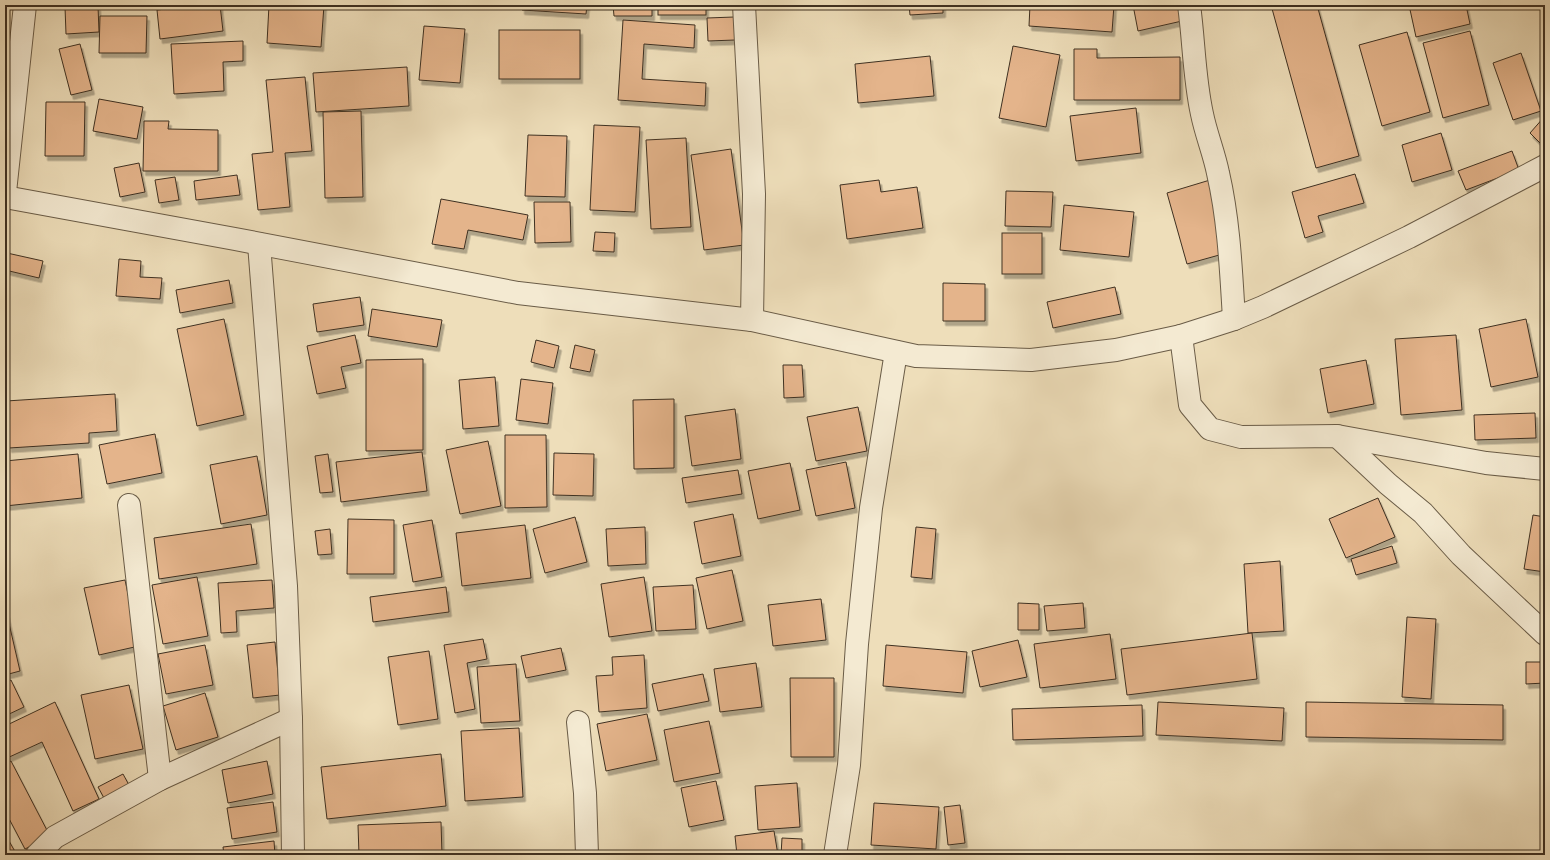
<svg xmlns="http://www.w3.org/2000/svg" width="1550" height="860" viewBox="0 0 1550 860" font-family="'IM FELL Double Pica',serif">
<defs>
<filter id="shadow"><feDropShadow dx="2.5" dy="4.5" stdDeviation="0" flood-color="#0004"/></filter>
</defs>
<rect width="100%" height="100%" fill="#eedeba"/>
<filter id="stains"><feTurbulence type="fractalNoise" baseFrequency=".005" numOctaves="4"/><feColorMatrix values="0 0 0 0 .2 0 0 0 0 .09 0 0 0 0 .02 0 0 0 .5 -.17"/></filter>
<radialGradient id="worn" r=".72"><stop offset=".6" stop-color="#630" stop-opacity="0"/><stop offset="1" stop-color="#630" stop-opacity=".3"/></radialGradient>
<g fill="#e4b48b" stroke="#3e3021" filter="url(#shadow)">
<path d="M174 5H220L223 31 160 39 157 10 175 8Z"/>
<path d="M269 5H324L321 47 267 43Z"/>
<path d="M522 5H587L586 14 522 10Z"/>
<path d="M613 5H652V16H614Z"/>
<rect x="658" y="5" width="48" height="10"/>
<path d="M909 5H943V13L910 15Z"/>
<path d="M1030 5H1114L1112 32 1029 26Z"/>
<path d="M1133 5H1179L1182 21 1138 31Z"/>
<path d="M1271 5H1317L1359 156 1316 168Z"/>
<path d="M1409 5H1466L1470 24 1416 37Z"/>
<path d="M98 6 99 32 66 34 65 7Z"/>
<path d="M100 16H147L146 53H99Z"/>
<path d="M734 17 735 40 708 41 707 18Z"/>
<path d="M623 20 695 25 694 48 644 44 642 79 706 83 705 106 618 100Z"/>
<path d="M424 26 465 29 460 83 419 80Z"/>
<rect x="499" y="30" width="81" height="49"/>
<path d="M1470 31 1489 105 1443 118 1423 43Z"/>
<path d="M1407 32 1430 112 1382 126 1359 45Z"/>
<path d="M243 41V61L223 62 224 91 174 94 171 44Z"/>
<path d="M80 44 92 90 71 95 59 49Z"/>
<path d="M1013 46 1060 55 1046 127 999 118Z"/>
<path d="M1074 49H1097V58L1180 57V100H1074Z"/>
<path d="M1521 53 1541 111 1513 120 1493 63Z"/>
<path d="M930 56 934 96 858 103 855 64Z"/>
<path d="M407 67 409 106 316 112 313 73Z"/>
<path d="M305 77 312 151 285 153 290 207 258 210 252 154 273 152 266 80Z"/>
<path d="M99 99 143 107 137 139 93 131Z"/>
<path d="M46 102H85L84 156H45Z"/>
<path d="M1136 108 1141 153 1076 161 1070 116Z"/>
<path d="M361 111 363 197 325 198 323 112Z"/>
<path d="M1545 116V138L1540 143 1530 133Z"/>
<path d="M144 121H169L168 129 218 130V171H143Z"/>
<path d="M594 125 640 127 635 212 590 210Z"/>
<path d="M1441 133 1452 170 1412 182 1402 145Z"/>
<path d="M528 135 567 136 565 197 525 196Z"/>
<path d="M686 138 691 227 651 229 646 140Z"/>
<path d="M731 149 744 245 704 250 691 155Z"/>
<path d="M1512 151 1519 170 1466 190 1458 171Z"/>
<path d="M139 163 145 192 120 197 114 168Z"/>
<path d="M1355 174 1364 203 1318 216 1323 232 1305 238 1292 192Z"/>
<path d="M237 175 240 195 196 200 194 181Z"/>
<path d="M175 177 179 200 159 203 155 180Z"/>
<path d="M879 180 881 192 917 187 923 228 847 239 840 185Z"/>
<path d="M1210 180 1230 252 1187 264 1167 193Z"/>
<path d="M1006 191 1053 192 1051 227 1005 226Z"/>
<path d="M441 199 528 215 523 240 468 230 464 249 432 244Z"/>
<path d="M534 202H570L571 242 535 243Z"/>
<path d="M1064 205 1134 212 1129 257 1060 250Z"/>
<path d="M595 232 615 233 614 252 593 251Z"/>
<rect x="1002" y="233" width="40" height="41"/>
<path d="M7 253 43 261 39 278 5 270Z"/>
<path d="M119 259 141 261 140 277 162 278 160 299 116 296Z"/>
<path d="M229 280 233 303 180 313 176 290Z"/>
<path d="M943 283 985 284V321H943Z"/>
<path d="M1115 287 1121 314 1053 328 1047 302Z"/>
<path d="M360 297 364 325 317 332 313 304Z"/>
<path d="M372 309 442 320 437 347 368 336Z"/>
<path d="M224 319 244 415 197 426 177 329Z"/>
<path d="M1526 319 1538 377 1491 387 1479 329Z"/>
<path d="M355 335 361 363 341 367 346 388 317 394 307 346Z"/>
<path d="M1456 335 1462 410 1401 415 1395 339Z"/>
<path d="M536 340 559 346 554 368 531 362Z"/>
<path d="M575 345 595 350 590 372 570 368Z"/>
<path d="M423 359V450L366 451V360Z"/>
<path d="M1366 360 1374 404 1328 413 1320 369Z"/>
<path d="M783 365H802L804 397 784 398Z"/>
<path d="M495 377 499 426 463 429 459 380Z"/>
<path d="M521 379 553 383 548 424 516 420Z"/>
<path d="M115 394 117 431 89 433V443L9 448 6 401Z"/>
<path d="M674 399V468L634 469 633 400Z"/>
<path d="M858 407 867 451 816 461 807 417Z"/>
<path d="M735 409 741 459 692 466 685 416Z"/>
<path d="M1535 413 1536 438 1475 440 1474 415Z"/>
<path d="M155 434 162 473 107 484 99 445Z"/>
<path d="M505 435H546L547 507 505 508Z"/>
<path d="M488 441 501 506 460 514 446 450Z"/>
<path d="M422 452 427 491 341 502 336 462Z"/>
<path d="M554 453 594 454 593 496 553 495Z"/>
<path d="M78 454 82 498 5 506V461Z"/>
<path d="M328 454 333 492 320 493 315 456Z"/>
<path d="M257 456 267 515 221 524 210 465Z"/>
<path d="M846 462 855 508 816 516 806 470Z"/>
<path d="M790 463 800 510 758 519 748 471Z"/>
<path d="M738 470 742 494 686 503 682 478Z"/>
<path d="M1378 498 1395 537 1346 558 1329 519Z"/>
<path d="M733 514 741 556 702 564 694 522Z"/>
<path d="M1533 515 1545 517V572L1524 569Z"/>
<path d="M575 517 587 562 545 573 533 529Z"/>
<path d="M348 519 394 520V574H347Z"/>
<path d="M432 520 442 577 413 582 403 525Z"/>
<path d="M251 524 257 564 159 579 154 538Z"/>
<path d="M525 525 531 578 462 586 456 533Z"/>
<path d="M645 527 646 564 608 566 606 529Z"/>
<path d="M916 527 936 529 932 579 911 577Z"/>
<path d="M330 529 332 554 318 555 315 531Z"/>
<path d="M1392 546 1397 563 1356 575 1351 559Z"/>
<path d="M1280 561 1284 631 1248 633 1244 564Z"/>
<path d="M732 570 743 621 707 629 696 578Z"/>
<path d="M197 577 208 636 163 644 152 585Z"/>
<path d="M644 577 652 631 609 637 601 584Z"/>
<path d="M125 580 139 646 99 655 84 588Z"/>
<path d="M272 580 274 608 236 611 237 632 221 633 218 583Z"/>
<path d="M693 585 696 629 656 631 653 587Z"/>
<path d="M446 587 449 612 373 622 370 597Z"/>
<path d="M821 599 826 640 773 646 768 605Z"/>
<path d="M1018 603 1039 604V630H1018Z"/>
<path d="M1083 603 1085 628 1047 631 1044 606Z"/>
<path d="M5 606 20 671 5 675Z"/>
<path d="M1407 617 1436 619 1431 699 1402 697Z"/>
<path d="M1252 633 1257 679 1127 695 1121 649Z"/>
<path d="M1110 634 1116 679 1040 688 1034 644Z"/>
<path d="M483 639 487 659 467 663 475 709 455 713 444 645Z"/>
<path d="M1018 640 1027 677 980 687 972 651Z"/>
<path d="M275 642 280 695 253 698 247 645Z"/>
<path d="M205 645 213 685 166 694 158 654Z"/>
<path d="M886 645 967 652 963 693 883 686Z"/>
<path d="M561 648 566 670 526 678 521 656Z"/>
<path d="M429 651 438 719 398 725 388 657Z"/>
<path d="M644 655 647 708 599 712 596 676 613 675 612 657Z"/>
<path d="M1526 662H1545V683L1526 684Z"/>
<path d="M756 663 762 707 720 712 714 669Z"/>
<path d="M516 664 520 721 481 723 477 667Z"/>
<path d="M703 674 709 701 658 711 652 684Z"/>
<path d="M790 678H834V757H791Z"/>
<path d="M11 680 24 707 5 716V683Z"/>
<path d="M129 685 143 749 95 759 81 695Z"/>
<path d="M205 693 218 737 176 750 163 706Z"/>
<path d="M55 702 99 799 73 811 42 742 5 759V726Z"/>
<path d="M1158 702 1284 708 1282 741 1156 735Z"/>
<path d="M1306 702 1503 705V740L1306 737Z"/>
<path d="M1142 705 1143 736 1013 740 1012 709Z"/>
<path d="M647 714 657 760 606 771 597 724Z"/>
<path d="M709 721 720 773 674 782 664 730Z"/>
<path d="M519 728 523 797 465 801 461 731Z"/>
<path d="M441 754 446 806 327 819 321 767Z"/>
<path d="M11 761 50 836 25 849 5 811V764Z"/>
<path d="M267 761 273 794 228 803 222 770Z"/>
<path d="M123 774 129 785 104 798 98 787Z"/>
<path d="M716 781 724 820 689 827 681 788Z"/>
<path d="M797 783 800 827 758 830 755 786Z"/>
<path d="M273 802 277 832 232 839 227 808Z"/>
<path d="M874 803 939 807 936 849 871 845Z"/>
<path d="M960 805 965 843 948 845 944 807Z"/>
<path d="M441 822 442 855H359L358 825Z"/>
<path d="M774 831 778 855H737L735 836Z"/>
<path d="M5 834 17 855H5Z"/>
<path d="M782 838 802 839V855H781Z"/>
<path d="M274 841 275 855H224L223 847Z"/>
<path d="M653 851 654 855H633Z"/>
</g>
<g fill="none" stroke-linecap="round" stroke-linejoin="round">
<g stroke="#6a5c47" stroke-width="24">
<g id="minor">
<path d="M744 5 754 194 752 320"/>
<path d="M1189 5C1194 41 1194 78 1202 114 1206 134 1214 153 1218 173 1229 221 1231 270 1234 319"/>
<path d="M5 192 25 5"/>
<path d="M259 244 286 586 291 719 293 855"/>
<path d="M1181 336 1190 405 1210 429 1241 437 1337 436 1486 463 1545 469"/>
<path d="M1337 436 1388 484 1423 513 1461 555 1545 634"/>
<path d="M129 505 160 779"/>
<path d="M578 722 585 793 587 855"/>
<path d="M37 855 55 837 160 779 291 719"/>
<path d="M835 855 849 765 857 644 871 508 896 352"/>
</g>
</g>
<g stroke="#6a5c47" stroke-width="24">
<path id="tertiary" d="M5 197 235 239 518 293 752 320 916 356 1031 360 1116 350 1181 336 1234 319 1263 307 1409 237 1545 166"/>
</g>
<use href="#minor" stroke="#f4ead2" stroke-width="22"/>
<use href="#tertiary" stroke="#f4ead2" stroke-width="22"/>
</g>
<rect width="1550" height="860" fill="none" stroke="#eedeba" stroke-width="20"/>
<rect x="6" y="6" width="1538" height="848" fill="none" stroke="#3e3021" stroke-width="2"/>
<rect x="10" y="10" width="1530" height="840" fill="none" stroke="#3e3021"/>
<rect width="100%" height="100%" filter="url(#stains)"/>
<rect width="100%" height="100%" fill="url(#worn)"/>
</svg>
